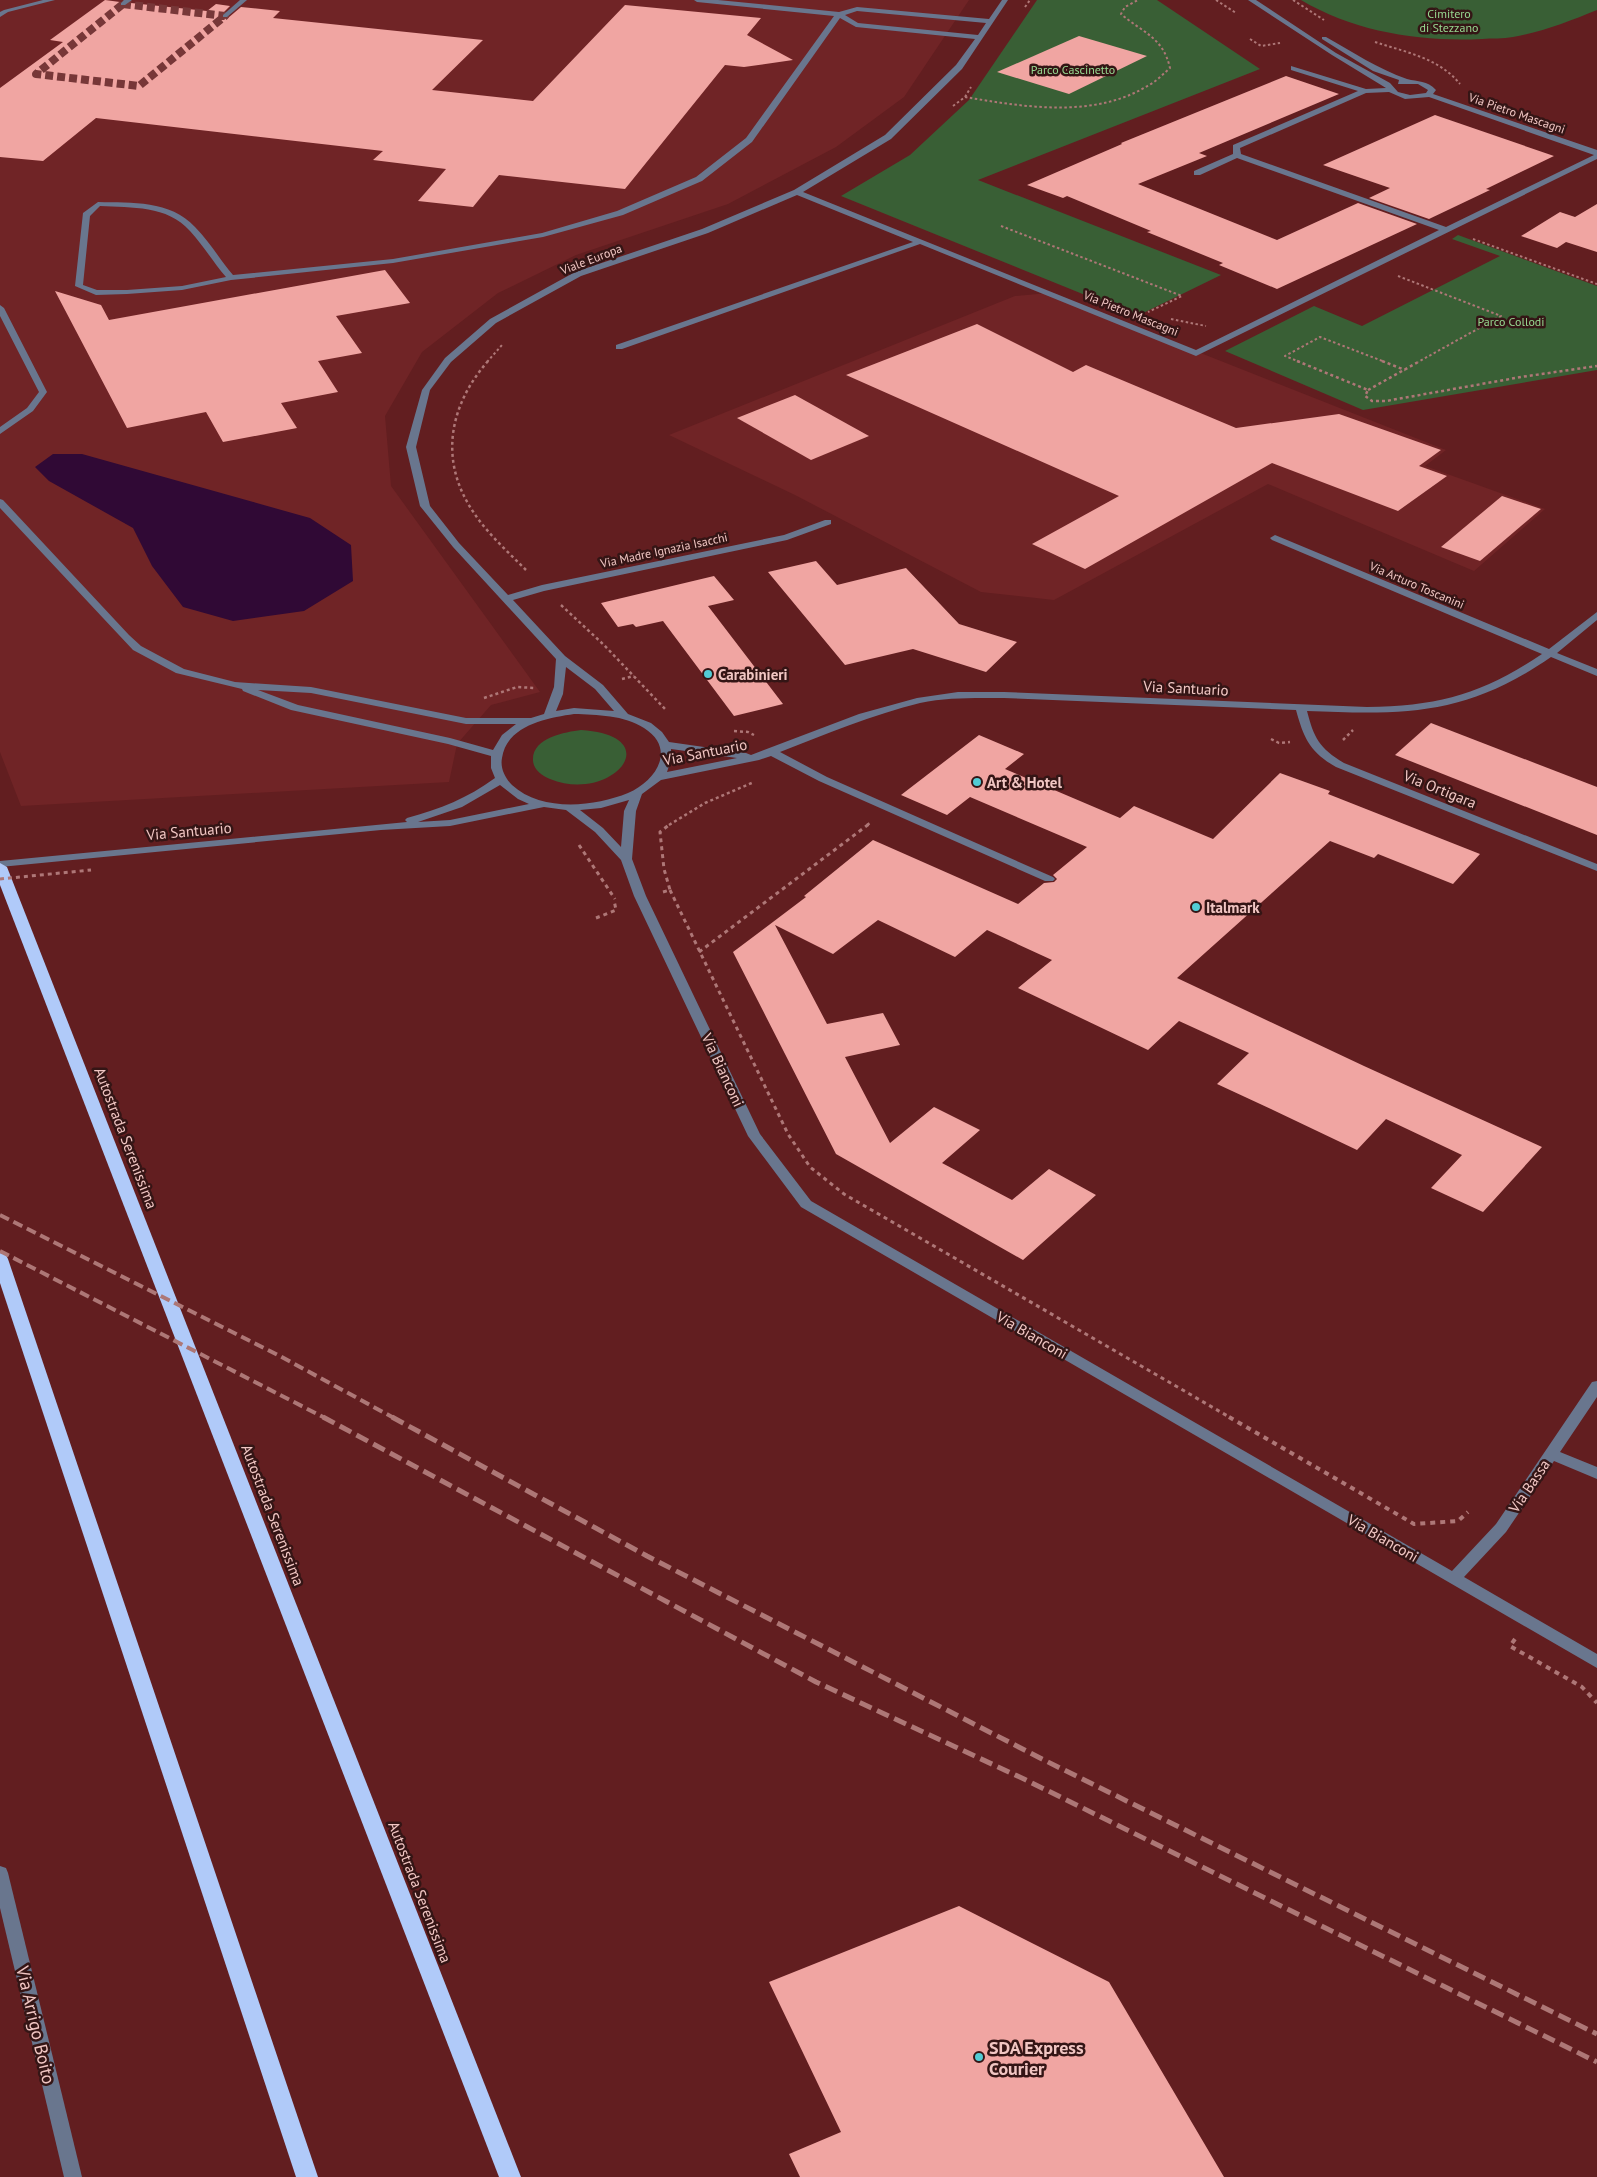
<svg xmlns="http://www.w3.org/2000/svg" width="1597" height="2177" viewBox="0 0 1597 2177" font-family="'PT Sans',sans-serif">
<rect width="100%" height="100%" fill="#621e20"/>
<g fill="#702426">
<path d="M0 0H969L904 97 836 147 728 204 576 255 498 293 422 352 385 416 391 486 540 692 491 705 457 744 449 782 21 806 0 752Z"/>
<path d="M1049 293 1446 450 1425 466 1545 509 1474 571 1268 484 1054 600 981 592 795 495 669 435 1015 296Z"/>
</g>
<g fill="#395f35">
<path d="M1037 0H1157L1260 69 978 180 1221 275 1137 316 841 196 910 155 969 100Z"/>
<path d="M1301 0H1597V10C1570 21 1542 32 1513 37 1503 39 1492 38 1482 39 1420 42 1355 32 1301 0Z"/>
<path d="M1458 235 1597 286V370L1363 410 1225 351 1314 306 1362 326 1500 256 1452 239Z"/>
<path d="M581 730C670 736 611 804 550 779 542 776 533 769 533 760 532 738 565 732 581 730Z"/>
</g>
<path fill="#300935" d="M53 454H82L310 518 351 545 353 581 304 611 233 621 183 607 152 566 133 528 49 481 35 467Z"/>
<g fill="#f0a5a2">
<path d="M105 0 120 2 121 7 131 3 207 11 216 4 230 6 222 14 223 19 228 18 241 7 280 11 273 18 483 40 432 90 533 101 625 5 761 18 747 35 793 60 744 67 725 65 625 189 499 175 473 207 418 201 446 169 373 160 383 151 96 118 43 161 0 157V88L63 42 50 40Z"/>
<path d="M1079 36 1147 56 1069 94 997 72Z"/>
<path d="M1286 76 1339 94 1199 153 1207 156 1138 184 1277 240 1358 203 1417 224 1277 289 1219 265 1223 263 1147 232 1151 231 1067 196 1063 198 1027 185 1122 144 1121 143Z"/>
<path d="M1435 115 1554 156 1486 189 1490 190 1429 219 1369 198 1390 188 1323 165Z"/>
<path d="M1597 204V252L1566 242 1557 248 1521 236 1560 212 1575 217Z"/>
<path d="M385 270 410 303 336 316 362 353 318 361 338 392 281 403 297 428 223 442 206 412 127 428 55 291 101 305 109 320Z"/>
<path d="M977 324 1073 372 1086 365 1236 428 1339 414 1441 450 1419 466 1447 476 1398 511 1272 463 1085 569 1032 544 1119 496 846 375Z"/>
<path d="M795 395 869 436 811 460 737 418Z"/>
<path d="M1502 496 1541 509 1480 561 1441 547Z"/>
<path d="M816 561 837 585 906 568 959 624 1017 642 986 672 913 649 845 665 768 572Z"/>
<path d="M714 576 734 600 708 606 783 704 734 716 663 621 636 627 633 624 618 627 601 603Z"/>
<path d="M1431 723 1597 787V835L1395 755Z"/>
<path d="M979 735 1024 754 1005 769 1120 818 1134 806 1213 839 1280 773 1330 791 1328 794 1480 854 1453 884 1378 854 1374 858 1330 841 1177 978 1364 1066 1542 1147 1483 1212 1431 1188 1462 1155 1386 1119 1357 1150 1273 1110 1217 1084 1249 1053 1179 1021 1148 1050 1018 988 1052 960 987 930 955 957 878 920 833 954 775 925 827 1024 883 1013 900 1045 845 1057 890 1143 934 1107 980 1130 942 1163 1012 1200 1049 1169 1096 1195 1023 1260 836 1154 733 952 806 897 804 896 873 840 1018 904 1044 883 1054 882 1057 879 1053 875 1087 847 970 797 947 815 901 795Z"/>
<path d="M959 1906 1109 1982 1224 2177H800L789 2154 841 2132 769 1982Z"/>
</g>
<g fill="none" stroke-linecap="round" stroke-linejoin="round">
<path stroke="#773738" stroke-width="8" stroke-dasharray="8 4" stroke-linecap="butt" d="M123 4 225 16 139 86 36 74Z"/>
<g stroke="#ae7777" stroke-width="2" stroke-dasharray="2.5 2.5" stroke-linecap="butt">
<path d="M1216 0 1236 13"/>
<path d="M1293 0 1324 20"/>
<path d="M1025 7 1030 0"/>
<path d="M1250 39 1261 46 1280 43"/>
<path d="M1375 42C1405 52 1439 58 1460 84"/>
<path d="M965 97C1024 107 1095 119 1149 85 1157 81 1163 74 1170 68 1163 37 1143 33 1121 14L1125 7 1138 0"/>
<path d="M953 106 965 97 971 87"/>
<path d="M1001 226 1182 296 1148 312"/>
<path d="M1473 239 1597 284"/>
<path d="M1398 276 1501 316 1418 362"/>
<path d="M1171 319 1206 326"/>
<path d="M487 362 502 345"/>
<path d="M1300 362 1285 356 1320 337 1385 362"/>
</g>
<g stroke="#ae7777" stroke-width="2.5" stroke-dasharray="3 3" stroke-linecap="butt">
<path d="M488 361C448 407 439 462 474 513 488 534 508 552 526 570"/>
<path d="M1297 361 1368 390 1365 396 1372 401H1386L1521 377 1597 366"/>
<path d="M1382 361 1405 370"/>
<path d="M1368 390 1420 361"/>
<path d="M561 605 604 645 666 710"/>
<path d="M622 679 634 676"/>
<path d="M484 698 517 687 535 688"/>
<path d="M734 731 748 732 754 735"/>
<path d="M1271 739 1279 743 1290 742"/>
<path d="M1343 740 1353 730"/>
<path d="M669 825 705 803 754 782"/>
<path d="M867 825 870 823"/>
</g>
<g stroke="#ae7777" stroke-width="3" stroke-dasharray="4 4" stroke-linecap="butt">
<path d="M579 845 615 899"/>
<path d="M670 890 788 1134 810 1167 844 1194 1231 1418"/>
<path d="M663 892 670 890 664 869 660 832 670 824"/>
<path d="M596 918 616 910 614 900"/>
<path d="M699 952 869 824"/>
</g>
<g stroke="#ae7777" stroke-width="4" stroke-dasharray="5 5" stroke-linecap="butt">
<path d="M1229 1417 1414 1524 1458 1521 1468 1512"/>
<path d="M1515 1639 1510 1646 1582 1687 1597 1703"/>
</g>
<g fill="#69768e" fill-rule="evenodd">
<path d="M43 0H55L8 12 0 17V12L4 10Z"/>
<path d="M124 0H132L125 5H121V3Z"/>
<path d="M240 0H247L227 17H223V15Z"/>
<path d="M694 0H718L839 12 857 7 989 19 1002 0H1008L962 69 891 139 803 192 1196 350 1439 230 1237 158 1200 175H1194V171L1233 154V145L1358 91 1291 70V66L1366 89 1386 88 1332 55 1248 0H1256L1336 53 1390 83 1398 92 1410 95 1426 93 1428 90 1418 84H1398L1399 80 1373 71 1322 39V37H1326C1353 52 1378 69 1407 79 1418 82 1427 80 1436 90L1433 94 1597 150V159L1196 356 920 244 622 349H616V345L913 242 797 195 708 233 581 276 496 323 451 362 430 390 416 447 430 506 459 543 508 595 542 585 784 535 825 520H831V524L787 540 544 591 513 600 565 656 603 685 628 714 651 723 662 732 669 742 746 753 751 755 859 714 917 698 958 692H1004L1367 707C1440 706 1482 694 1542 654L1272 540 1270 538 1275 535 1549 649 1597 612V620L1557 653 1597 669V676L1551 657C1466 716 1405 715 1307 711 1314 738 1319 748 1344 763L1597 864V871L1336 767C1310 752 1304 739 1296 710L1004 698C976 698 948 697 920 703 872 715 826 734 780 752L827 777 1053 877 1055 879 1053 881H1045L819 781 771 756 759 760 661 780 642 794 636 811 632 859 646 896 760 1134 811 1201 1452 1571 1496 1524 1592 1382 1597 1381V1397L1560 1452 1597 1467V1479L1554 1461 1506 1532 1464 1577 1597 1654V1668L801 1207 748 1136 634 896 621 860 595 832 566 810 544 807 450 826 381 830 0 867V861L407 822 405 820 407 818C440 809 468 798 495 778L491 768V756L448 744 291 710 243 691 242 689 176 673 133 650 0 508V499L3 500 129 635 141 646 184 669 235 682 311 687 466 718H531L544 714 554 687 556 659 453 547 420 506 406 447 422 390 445 358 490 319 575 272 702 229 794 190 885 135 956 65 975 39 856 27 840 18 752 142 702 181 623 215 543 237 393 263 231 280 182 290 127 294 96 295 75 286 83 213 98 202C132 203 170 200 195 227 210 242 220 260 233 275L393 259 542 233 617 211 696 177 746 138 834 16 697 2ZM857 11 986 23 978 35 858 23 845 15ZM1389 92 1405 99 1429 97 1594 155 1446 227 1241 154 1240 148 1366 93ZM100 206C132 208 167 205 190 231 203 245 213 262 226 277L182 286 127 290H97L83 285 90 216ZM566 667 595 689 614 711 574 708 556 711 563 694ZM258 690 311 693 466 724H516L502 735 493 750 450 738 298 705ZM574 714C597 715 624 715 644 728 677 749 656 781 628 793 594 807 541 812 512 785 505 778 500 768 502 758 507 725 547 718 574 714ZM671 749 737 758 667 772 671 760ZM500 785 518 799 529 804 450 820 418 822 462 807ZM629 800 624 811 621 847 603 828 580 810 601 808Z"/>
<path d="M0 305 4 308 47 392 33 411 0 434V427L27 408 39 392 0 316Z"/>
<path d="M0 1866 6 1868 8 1873 82 2177H64L0 1908Z"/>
</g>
<g fill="#b0caf9" fill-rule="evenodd">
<path d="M0 863 7 867 521 2177H499L0 885Z"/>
<path d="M0 1253 6 1255 8 1259 318 2177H296L0 1283Z"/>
</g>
<g stroke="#ad7776" stroke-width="4" stroke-dasharray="10 5" stroke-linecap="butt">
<path d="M0 1215 278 1355 394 1418"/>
<path d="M0 1251 325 1418"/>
</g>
<g stroke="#ad7776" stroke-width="5" stroke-dasharray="13 6" stroke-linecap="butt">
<path d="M323 1417 816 1682 1024 1779 1597 2062"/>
<path d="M392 1417 647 1556 1042 1759 1597 2034"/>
</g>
<path stroke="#ae7777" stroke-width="3" stroke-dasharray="4 4" stroke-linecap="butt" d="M0 879 91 870"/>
</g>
<g fill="#52ccd5" stroke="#341515" stroke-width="2">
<circle cx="708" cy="674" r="5"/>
<circle cx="977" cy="782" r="5"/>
<circle cx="1196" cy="907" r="5"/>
<circle cx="979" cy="2057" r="5"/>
</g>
<g text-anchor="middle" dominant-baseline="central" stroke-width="5" stroke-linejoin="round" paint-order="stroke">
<g font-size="12" fill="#97d991" stroke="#341515">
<text x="1449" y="13">Cimitero<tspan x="1449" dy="14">di Stezzano</tspan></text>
<text x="1073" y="69">Parco Cascinetto</text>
<text x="1511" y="321">Parco Collodi</text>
</g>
<g font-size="12" fill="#f1c6c3" stroke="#341515">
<text transform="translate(1517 113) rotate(19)">Via Pietro Mascagni</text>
<text transform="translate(591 259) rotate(-21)">Viale Europa</text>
<text transform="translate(1131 313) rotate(22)">Via Pietro Mascagni</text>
<text transform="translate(664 550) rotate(-12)">Via Madre Ignazia Isacchi</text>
<text transform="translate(1417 585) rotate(23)">Via Arturo Toscanini</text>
</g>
<g font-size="15" font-weight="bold" fill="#f1c6c3" stroke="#341515" text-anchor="start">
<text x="718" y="674">Carabinieri</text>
<text x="987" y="782">Art &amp; Hotel</text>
<text x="1206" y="907">Italmark</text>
</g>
<g font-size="15" fill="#f1c6c3" stroke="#341515">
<text transform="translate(1186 688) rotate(3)">Via Santuario</text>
<text transform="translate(705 752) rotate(-11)">Via Santuario</text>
<text transform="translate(1440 789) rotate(22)">Via Ortigara</text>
<text transform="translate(189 831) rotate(-5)">Via Santuario</text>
<text transform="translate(723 1070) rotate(65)">Via Bianconi</text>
<text transform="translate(126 1138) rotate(69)">Autostrada Serenissima</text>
<text transform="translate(1032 1335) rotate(30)">Via Bianconi</text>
<text transform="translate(1529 1486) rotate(-56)">Via Bassa</text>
<text transform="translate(273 1515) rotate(69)">Autostrada Serenissima</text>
<text transform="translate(1383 1538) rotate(30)">Via Bianconi</text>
<text transform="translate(420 1892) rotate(69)">Autostrada Serenissima</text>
</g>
<g font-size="18" fill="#f1c6c3" stroke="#341515">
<text transform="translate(36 2025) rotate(77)">Via Arrigo Boito</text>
</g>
<g font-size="18" font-weight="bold" fill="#f1c6c3" stroke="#341515" text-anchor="start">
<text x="989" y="2047">SDA Express<tspan x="989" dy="21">Courier</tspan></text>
</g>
</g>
</svg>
